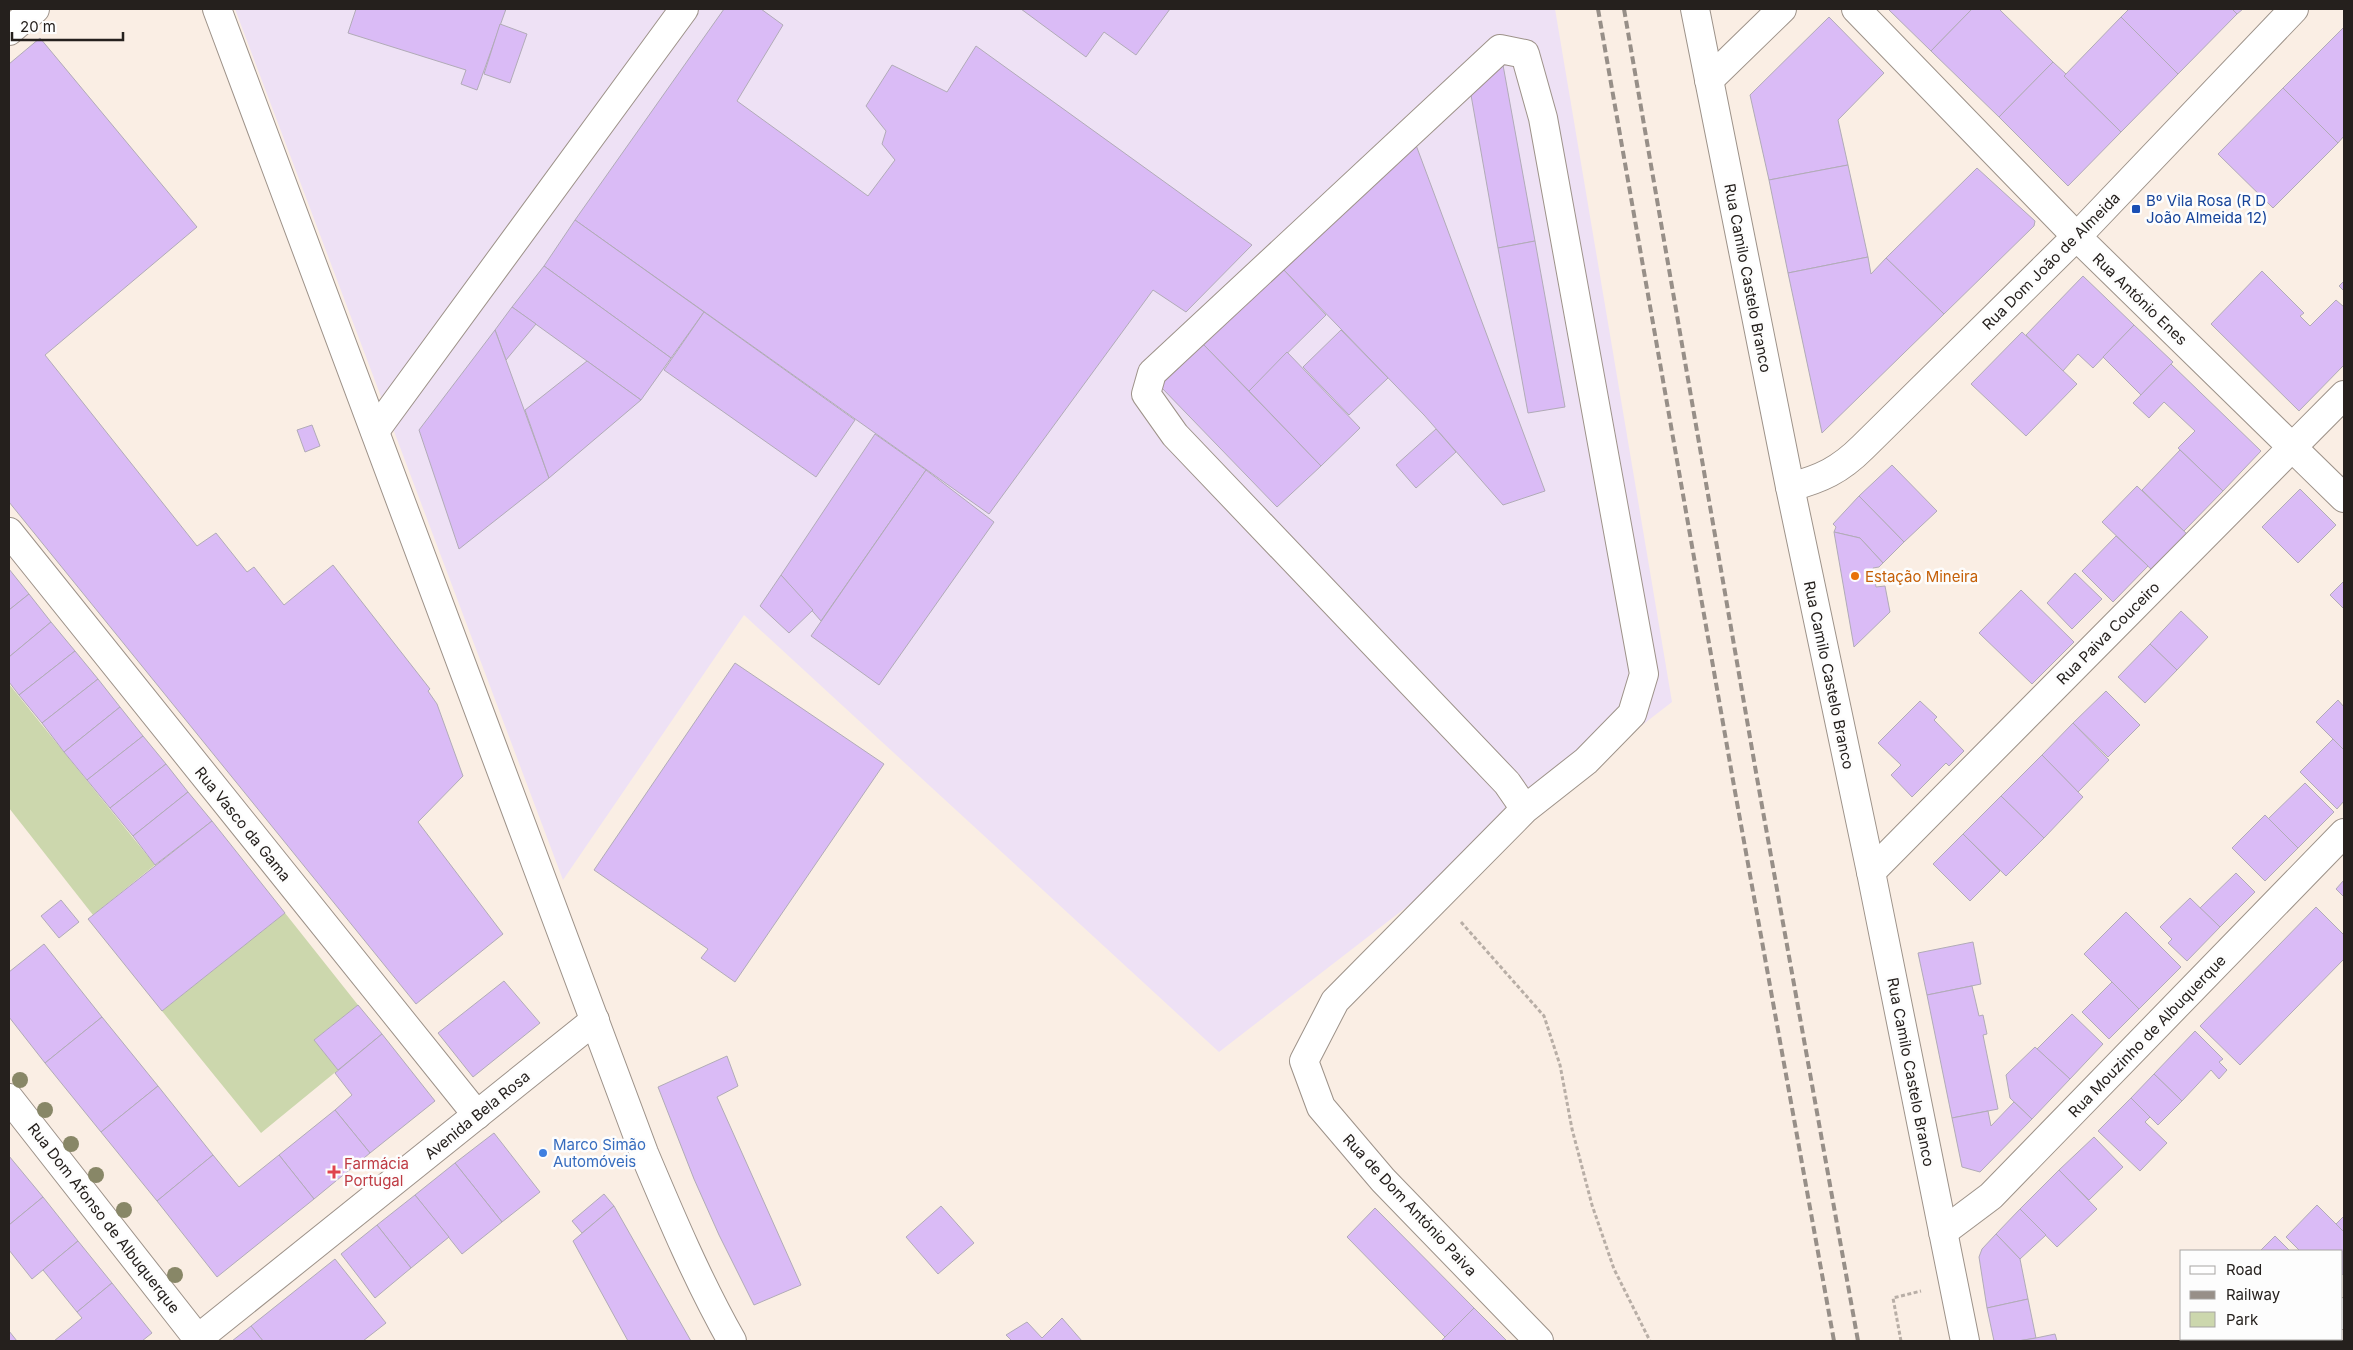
<svg xmlns="http://www.w3.org/2000/svg" width="2353" height="1350" viewBox="0 0 2353 1350" font-family="Inter,sans-serif">
<rect width="100%" height="100%" fill="#faeee4"/>
<path fill="#eee1f5" d="M235 9H1555L1672 702 1219 1052 744 615 563 880Z"/>
<g fill="#ccd7ad">
<path d="M9 684 155 865 93 915 9 808Z"/>
<path d="M285 913 358 1005 314 1040 338 1070 261 1133 162 1011Z"/>
</g>
<g fill="#dabbf6" stroke="#b1abb7">
<path d="M356 9H506L477 90 461 84 466 70 348 33Z"/>
<path d="M724 9H761L783 25 737 101 868 196 895 160 882 144 886 131 866 106 892 65 947 92 976 46 1252 245 1186 312 1153 290 989 514 575 220Z"/>
<path d="M1021 9H1170L1136 55 1104 32 1086 57Z"/>
<path d="M1888 9H1972L1931 51Z"/>
<path d="M1972 9H1999L2053 62 1999 117 1931 51Z"/>
<path d="M2129 9H2232L2237 14 2178 74 2121 17Z"/>
<path d="M2232 9H2243L2237 14Z"/>
<path d="M1829 17 1884 73 1838 120 1848 165 1769 180 1750 95Z"/>
<path d="M2121 17 2178 74 2121 132 2064 76Z"/>
<path d="M500 24 527 34 510 83 484 74Z"/>
<path d="M2344 27V136L2338 143 2283 88Z"/>
<path d="M40 38 197 227 45 355 197 546 216 533 247 572 254 567 284 605 333 565 430 689 428 691 437 704 463 776 418 822 503 934 416 1004 9 502V64Z"/>
<path d="M2053 62 2066 74 2064 76 2121 132 2068 186 1999 117Z"/>
<path d="M1503 65 1535 241 1498 248 1471 95Z"/>
<path d="M2283 88 2338 143 2273 208 2218 154Z"/>
<path d="M1416 145 1545 491 1503 505 1424 415 1282 268Z"/>
<path d="M1848 165 1868 257 1788 273 1769 180Z"/>
<path d="M1977 168 2035 221 2034 226 1944 314 1886 258Z"/>
<path d="M575 220 704 312 671 358 544 266Z"/>
<path d="M1535 241 1565 407 1528 413 1498 248Z"/>
<path d="M1868 257 1871 274 1886 258 1944 314 1822 433 1788 273Z"/>
<path d="M544 266 671 358 641 400 512 307Z"/>
<path d="M1282 268 1326 315 1249 391 1203 344Z"/>
<path d="M2262 271 2304 313 2300 316 2310 326 2336 300 2344 307V365L2299 411 2211 324Z"/>
<path d="M2083 276 2134 325 2093 368 2078 354 2063 371 2026 335Z"/>
<path d="M2344 281V291L2339 286Z"/>
<path d="M512 307 536 324 506 360 495 330Z"/>
<path d="M704 312 855 420 816 477 664 370Z"/>
<path d="M2134 325 2173 362 2141 395 2103 357Z"/>
<path d="M495 330 549 478 459 549 419 430Z"/>
<path d="M1341 330 1388 378 1349 415 1303 367Z"/>
<path d="M2022 332 2077 384 2026 436 1971 384Z"/>
<path d="M1203 344 1321 466 1277 507 1160 386Z"/>
<path d="M1287 352 1360 428 1321 466 1249 391Z"/>
<path d="M587 361 641 400 549 478 525 410Z"/>
<path d="M2171 364 2261 451 2223 491 2178 448 2195 431 2164 402 2149 418 2133 403Z"/>
<path d="M312 425 320 446 305 452 297 430Z"/>
<path d="M1436 429 1456 452 1416 488 1396 465Z"/>
<path d="M875 434 926 470 821 621 781 575Z"/>
<path d="M2180 450 2223 491 2184 531 2142 490Z"/>
<path d="M1892 465 1937 511 1904 542 1859 496Z"/>
<path d="M926 470 994 522 879 685 811 636Z"/>
<path d="M2137 486 2189 536 2154 572 2102 522Z"/>
<path d="M2300 489 2336 525 2298 563 2262 527Z"/>
<path d="M1859 496 1904 542 1883 563 1860 538 1834 532 1836 527 1833 524Z"/>
<path d="M1834 532 1860 538 1883 563 1879 567 1873 568 1876 587 1885 586 1890 612 1854 647Z"/>
<path d="M2116 536 2148 566 2113 602 2082 571Z"/>
<path d="M9 569 29 594 9 610Z"/>
<path d="M2075 573 2102 599 2072 629 2047 603Z"/>
<path d="M781 575 813 610 789 633 760 606Z"/>
<path d="M2344 581V609L2330 595Z"/>
<path d="M2021 590 2074 642 2032 684 1979 633Z"/>
<path d="M29 594 51 622 9 657V610Z"/>
<path d="M2181 611 2208 637 2177 670 2150 644Z"/>
<path d="M51 622 75 651 19 695 9 682V657Z"/>
<path d="M2150 644 2177 670 2145 703 2118 677Z"/>
<path d="M75 651 98 679 42 723 19 695Z"/>
<path d="M735 663 884 764 735 982 701 958 708 949 594 870Z"/>
<path d="M98 679 120 707 64 752 42 723Z"/>
<path d="M2106 691 2140 725 2108 757 2073 723Z"/>
<path d="M2338 700 2344 707V750L2316 722Z"/>
<path d="M1920 701 1937 717 1934 720 1964 751 1949 766 1946 763 1912 797 1891 775 1901 765 1878 743Z"/>
<path d="M120 707 143 736 87 780 64 752Z"/>
<path d="M2073 723 2109 760 2078 792 2042 755Z"/>
<path d="M143 736 166 764 110 808 87 780Z"/>
<path d="M2333 739 2344 750V801L2337 809 2300 772Z"/>
<path d="M2042 755 2083 797 2044 838 2001 796Z"/>
<path d="M166 764 188 792 133 836 110 808Z"/>
<path d="M2305 783 2334 812 2298 848 2268 819Z"/>
<path d="M188 792 212 821 155 865 133 836Z"/>
<path d="M2001 796 2044 838 2006 876 1963 834Z"/>
<path d="M2265 815 2298 848 2265 881 2232 848Z"/>
<path d="M212 821 285 913 162 1011 88 919Z"/>
<path d="M1963 834 2000 871 1970 901 1933 864Z"/>
<path d="M2236 873 2255 892 2220 927 2200 908Z"/>
<path d="M2344 880V897L2336 889Z"/>
<path d="M2190 898 2220 927 2187 961 2168 943 2172 939 2160 927Z"/>
<path d="M61 900 79 922 59 938 41 916Z"/>
<path d="M2316 907 2344 935V959L2240 1065 2200 1026Z"/>
<path d="M2126 912 2181 967 2139 1009 2084 954Z"/>
<path d="M1973 942 1981 984 1927 995 1918 953Z"/>
<path d="M44 944 102 1017 45 1063 9 1017V972Z"/>
<path d="M504 981 540 1023 473 1077 438 1033Z"/>
<path d="M2112 982 2139 1009 2109 1039 2082 1012Z"/>
<path d="M1972 986 1979 1016 1983 1015 1987 1034 1983 1035 1998 1109 1952 1118 1927 995Z"/>
<path d="M358 1005 382 1034 338 1070 314 1040Z"/>
<path d="M2072 1014 2103 1044 2070 1079 2037 1049Z"/>
<path d="M102 1017 158 1086 101 1132 45 1063Z"/>
<path d="M2195 1031 2223 1059 2219 1062 2227 1070 2219 1079 2211 1070 2182 1101 2154 1074Z"/>
<path d="M382 1034 435 1101 370 1153 335 1110 352 1095 335 1073Z"/>
<path d="M2035 1047 2070 1079 2032 1119 2010 1098 2006 1075Z"/>
<path d="M727 1056 738 1086 717 1097 801 1285 754 1305 719 1235 694 1179 658 1087Z"/>
<path d="M2154 1074 2182 1101 2158 1125 2131 1098Z"/>
<path d="M158 1086 213 1155 157 1201 101 1132Z"/>
<path d="M2131 1098 2150 1117 2145 1122 2167 1143 2140 1171 2098 1131Z"/>
<path d="M2014 1102 2032 1119 1980 1172 1962 1167 1952 1118 1988 1111 1991 1126Z"/>
<path d="M335 1110 370 1153 314 1199 279 1155Z"/>
<path d="M494 1133 540 1192 502 1222 455 1163Z"/>
<path d="M2094 1137 2123 1167 2089 1200 2059 1170Z"/>
<path d="M213 1155 239 1187 279 1155 314 1199 217 1277 157 1201Z"/>
<path d="M9 1156 43 1197 9 1225Z"/>
<path d="M455 1163 502 1222 462 1254 415 1195Z"/>
<path d="M2059 1170 2097 1209 2057 1247 2020 1209Z"/>
<path d="M604 1194 614 1206 582 1233 572 1221Z"/>
<path d="M415 1195 449 1237 411 1268 377 1225Z"/>
<path d="M43 1197 78 1241 32 1279 9 1250V1225Z"/>
<path d="M2317 1205 2344 1232V1273L2342 1275V1251H2300L2286 1237Z"/>
<path d="M614 1206 691 1341H628L573 1241Z"/>
<path d="M941 1206 974 1243 938 1274 906 1237Z"/>
<path d="M1375 1208 1474 1308 1445 1337 1347 1237Z"/>
<path d="M2020 1209 2046 1235 2020 1259 1996 1234Z"/>
<path d="M2344 1216V1232L2336 1224Z"/>
<path d="M377 1225 411 1268 375 1298 341 1254Z"/>
<path d="M1996 1234 2020 1259 2028 1299 1987 1308 1979 1257 1982 1249Z"/>
<path d="M2275 1236 2290 1251H2260Z"/>
<path d="M78 1241 112 1283 77 1312 43 1270Z"/>
<path d="M335 1259 386 1323 363 1341H263L251 1326Z"/>
<path d="M112 1283 152 1333 142 1341H54L82 1318 77 1312Z"/>
<path d="M2028 1299 2036 1338 2018 1341H1994L1987 1308Z"/>
<path d="M1474 1308 1507 1341H1441Z"/>
<path d="M1062 1318 1082 1341H1012L1006 1335 1027 1322 1042 1338Z"/>
<path d="M251 1326 263 1341H232Z"/>
<path d="M9 1331 17 1341H9Z"/>
<path d="M2055 1334 2057 1341H2018L2036 1338Z"/>
<path d="M2181 1339H2221L2223 1341H2184Z"/>
<path d="M2231 1339H2279L2277 1341H2234Z"/>
</g>
<g fill="none" stroke-linecap="round" stroke-linejoin="round">
<g stroke="#9d9289" stroke-width="30">
<g id="minor">
<path d="M1695 9 1790 487 1871 872 1965 1341"/>
<path d="M1856 9 2077 237 2344 498"/>
<path d="M9 31 35 9"/>
<path d="M1709 80 1782 9"/>
<path d="M375 431 684 9"/>
<path d="M1790 487C1821 479 1840 470 1863 447L2086 227 2294 9"/>
<path d="M9 532 477 1115"/>
<path d="M1525 809 1507 783 1175 435 1146 394 1152 373 1500 49 1525 54 1543 118 1644 674 1632 714 1586 761 1525 809 1335 1001 1304 1061 1321 1107 1383 1180 1539 1341"/>
<path d="M1871 872 2344 395"/>
<path d="M9 1098 198 1339"/>
<path d="M1943 1232 1991 1196 2344 833"/>
<path d="M2342 1315 2344 1312"/>
<path d="M195 1341 595 1020"/>
<path d="M2316 1341 2318 1339"/>
</g>
</g>
<g stroke="#9d9289" stroke-width="30">
<path id="major" d="M217 9 644 1153C671 1217 698 1281 732 1341"/>
</g>
<g stroke="#b8aea6" stroke-width="3" stroke-dasharray="4 2.5" stroke-linecap="butt">
<path d="M1461 922 1544 1016 1560 1065 1572 1129 1592 1205 1614 1269 1650 1341"/>
<path d="M1901 1341 1893 1298 1921 1291"/>
</g>
<use href="#minor" stroke="#fff" stroke-width="28"/>
<use href="#major" stroke="#fff" stroke-width="28"/>
<g stroke="#978f88" stroke-width="4" stroke-dasharray="8 4" stroke-linecap="butt">
<path d="M1598 9 1734 786 1834 1341"/>
<path d="M1624 9 1757 778 1858 1341"/>
</g>
</g>
<g fill="#888767">
<circle cx="20" cy="1080" r="8"/>
<circle cx="45" cy="1110" r="8"/>
<circle cx="71" cy="1144" r="8"/>
<circle cx="96" cy="1175" r="8"/>
<circle cx="124" cy="1210" r="8"/>
<circle cx="175" cy="1275" r="8"/>
</g>
<rect fill="#1a4fb4" stroke="#fdfdfd" stroke-width="2" x="2131" y="204" width="10" height="10" rx="2.5"/>
<circle fill="#e8710a" stroke="#fdfdfd" stroke-width="2" cx="1855" cy="576" r="5"/>
<circle fill="#3f7fe0" stroke="#fdfdfd" stroke-width="2" cx="543" cy="1153" r="5"/>
<path fill="#e0444e" stroke="#fdfdfd" stroke-width="2" d="M331.5 1164.5h5v5h5v5h-5v5h-5v-5h-5v-5h5z"/>
<g text-anchor="middle" dominant-baseline="central" stroke-width="5" stroke-linejoin="round" paint-order="stroke">
<g font-size="15" fill="#164399" stroke="#fdfdfd" text-anchor="start">
<text x="2146" y="200">Bº Vila Rosa (R D<tspan x="2146" dy="17">João Almeida 12)</tspan></text>
</g>
<g font-size="15" fill="#25201d" stroke="#fdfdfd">
<text transform="translate(2051 261) rotate(-45)">Rua Dom João de Almeida</text>
<text transform="translate(1748 278) rotate(79)">Rua Camilo Castelo Branco</text>
<text transform="translate(2140 299) rotate(44)">Rua António Enes</text>
<text transform="translate(2108 633) rotate(-45)">Rua Paiva Couceiro</text>
<text transform="translate(1829 675) rotate(78)">Rua Camilo Castelo Branco</text>
<text transform="translate(243 824) rotate(51)">Rua Vasco da Gama</text>
<text transform="translate(2147 1036) rotate(-46)">Rua Mouzinho de Albuquerque</text>
<text transform="translate(1911 1072) rotate(79)">Rua Camilo Castelo Branco</text>
<text transform="translate(477 1115) rotate(-39)">Avenida Bela Rosa</text>
<text transform="translate(1410 1205) rotate(47)">Rua de Dom António Paiva</text>
<text transform="translate(104 1218) rotate(52)">Rua Dom Afonso de Albuquerque</text>
</g>
<g font-size="15" fill="#c56008" stroke="#fdfdfd" text-anchor="start">
<text x="1865" y="576">Estação Mineira</text>
</g>
<g font-size="15" fill="#366cbe" stroke="#fdfdfd" text-anchor="start">
<text x="553" y="1144">Marco Simão<tspan x="553" dy="17">Automóveis</tspan></text>
</g>
<g font-size="15" fill="#be3a42" stroke="#fdfdfd" text-anchor="start">
<text x="344" y="1163">Farmácia<tspan x="344" dy="17">Portugal</tspan></text>
</g>
</g>
<rect width="2353" height="1350" fill="none" stroke="#25201d" stroke-width="20"/>
<rect x="2180" y="1250" width="162" height="90" fill="#fdfdfd" stroke="#a7a5a3"/>
<rect x="2190" y="1266" width="25" height="8" fill="#ffffff" stroke="#a7a5a3"/>
<text x="2226" y="1275" font-size="15" fill="#25201d">Road</text>
<rect x="2190" y="1291" width="25" height="8" fill="#978f88" stroke="#a7a5a3"/>
<text x="2226" y="1300" font-size="15" fill="#25201d">Railway</text>
<rect x="2190" y="1312" width="25" height="15" fill="#ccd7ad" stroke="#a7a5a3"/>
<text x="2226" y="1325" font-size="15" fill="#25201d">Park</text>
<path d="M12 32v8h111v-8" fill="none" stroke="#25201d" stroke-width="2.5"/>
<text x="20" y="32" font-size="15" fill="#25201d" stroke="#fdfdfd" stroke-width="4" paint-order="stroke">20 m</text>
</svg>
